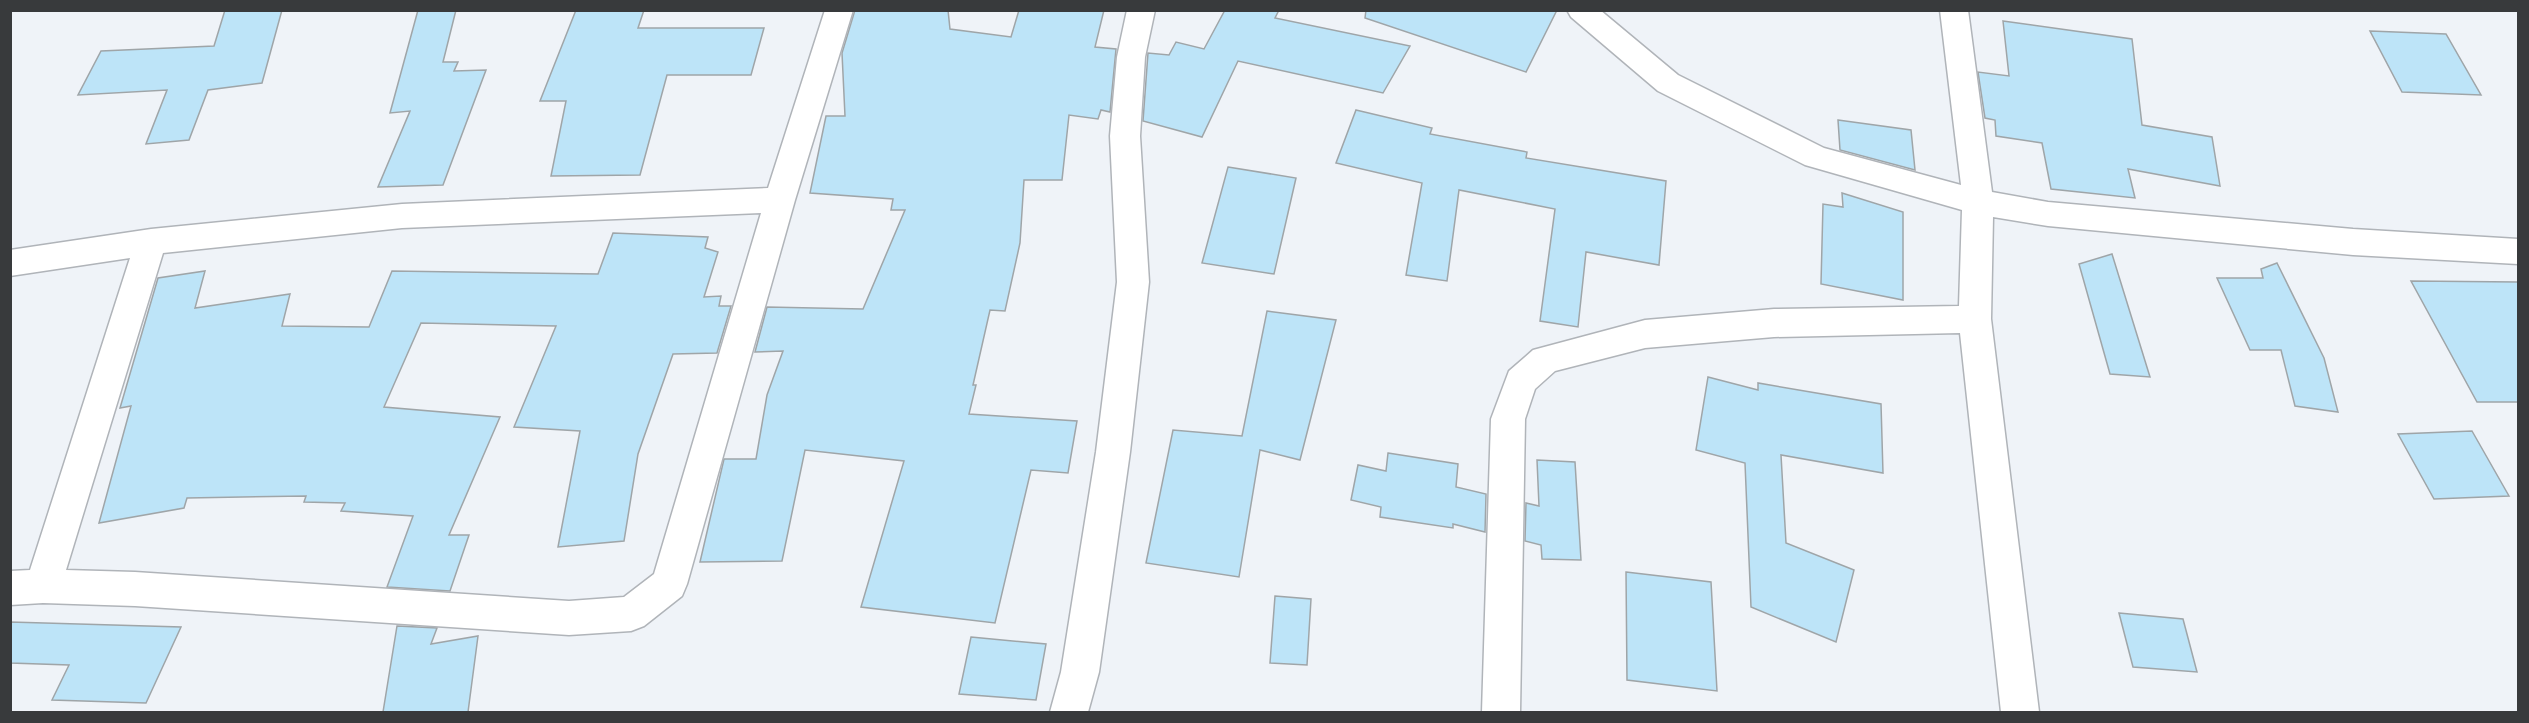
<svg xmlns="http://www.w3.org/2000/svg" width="2529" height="723" viewBox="0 0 2529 723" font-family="Montserrat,sans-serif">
<rect width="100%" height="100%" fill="#eff3f8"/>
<g fill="#bde4f8" stroke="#9fa5a8" stroke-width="1.5">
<path d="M225 10H282L262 83 208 90 189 140 146 144 167 90 78 95 101 51 214 46Z"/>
<path d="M418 10H456L443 62H458L454 71 486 70 443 185 378 187 410 111 390 113Z"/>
<path d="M576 10H644L638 28H764L751 75H667L640 175 551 176 566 101H540Z"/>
<path d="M855 10H948L950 29 1011 37 1019 10H1104L1095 47 1116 49 1110 112 1101 110 1098 119 1069 115 1062 180H1024L1020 243 1005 311 990 310 973 385H976L969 414 1077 421 1068 473 1031 470 995 623 861 607 904 461 805 450 782 561 700 562 724 459H756L767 395 783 351 755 352 767 307 863 309 905 210H891L893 199 810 193 826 116H845L842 53Z"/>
<path d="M1225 10H1279L1275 18 1410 46 1383 93 1238 61 1202 137 1143 121 1148 53 1169 55 1176 42 1204 49Z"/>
<path d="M1366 10H1557L1526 72 1365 18Z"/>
<path d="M2003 21 2132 39 2142 125 2212 137 2220 186 2128 169 2135 198 2051 189 2042 143 1996 136 1995 120 1985 118 1978 72 2009 76Z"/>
<path d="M2370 31 2446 34 2481 95 2402 92Z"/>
<path d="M1356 110 1432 128 1430 134 1527 152 1526 158 1666 181 1659 265 1586 252 1578 327 1540 321 1555 209 1459 190 1447 281 1406 275 1422 183 1336 163Z"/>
<path d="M1838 120 1911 130 1915 170 1840 150Z"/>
<path d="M1228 167 1296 178 1274 274 1202 263Z"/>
<path d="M1842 193 1903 212V300L1821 284 1823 204 1843 207Z"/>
<path d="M613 233 708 237 705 248 718 252 704 297 721 296 719 306H731L717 353 673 354 638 454 624 541 558 547 580 431 514 427 556 326 421 323 384 407 500 417 449 535H469L450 591 387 587 413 516 341 511 345 503 304 502 306 496 187 498 184 508 99 523 131 406 120 408 158 278 205 271 195 308 290 294 282 326 369 327 392 271 598 274Z"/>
<path d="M2112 254 2150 377 2110 374 2079 264Z"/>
<path d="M2277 263 2324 358 2338 412 2295 406 2281 350H2250L2217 278H2263L2261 269Z"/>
<path d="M2411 281 2518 282V402H2477Z"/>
<path d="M1267 311 1336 320 1300 460 1260 450 1239 577 1146 563 1173 430 1242 436Z"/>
<path d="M1708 377 1758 390V383L1881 404 1883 473 1781 455 1786 543 1854 570 1836 642 1751 607 1745 463 1696 450Z"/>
<path d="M2472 431 2509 496 2434 499 2398 434Z"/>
<path d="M1388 453 1458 464 1456 487 1486 494 1485 532 1453 524V528L1380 517 1381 507 1351 500 1358 465 1386 471Z"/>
<path d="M1537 460 1575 462 1581 560 1542 559 1541 545 1525 541 1526 503 1539 506Z"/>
<path d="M1626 572 1711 582 1717 691 1627 680Z"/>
<path d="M1275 596 1311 599 1307 665 1270 663Z"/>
<path d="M2119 613 2183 619 2197 672 2133 667Z"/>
<path d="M10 622 181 627 146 703 52 700 69 665 10 663Z"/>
<path d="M397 626 437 628 431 644 478 636 468 712H383Z"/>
<path d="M971 637 1046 644 1036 700 959 694Z"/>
</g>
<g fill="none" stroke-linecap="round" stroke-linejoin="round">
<g stroke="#b0b4b9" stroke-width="3">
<g id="street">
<path d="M825 10H853L795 200 687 584 682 596 644 626 631 631 569 635 135 606 43 603 10 605V571L30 570 130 258 10 276V250L151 229 402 204 768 188ZM761 213 654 574 624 597 569 601 135 572 66 570 163 253 402 228Z"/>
<path d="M1127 10H1155L1145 57 1140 136 1149 282 1130 452 1099 672 1088 712H1050L1061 672 1096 452 1117 282 1110 136 1117 57Z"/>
<path d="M1567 10H1600L1678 75 1824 148 1961 185 1940 10H1968L1992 192 2048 202 2353 229 2518 239V264L2353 255 2048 226 1993 217 1991 319 2039 712H2001L1960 333 1774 337 1645 348 1555 371 1535 389 1525 419 1520 712H1482L1491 419 1509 371 1533 350 1645 320 1774 309 1959 306 1962 210 1805 165 1658 91 1571 17Z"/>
</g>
</g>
<use href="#street" fill="#fff" fill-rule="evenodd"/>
</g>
<rect width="2529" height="723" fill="none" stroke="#383a3c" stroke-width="24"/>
</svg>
